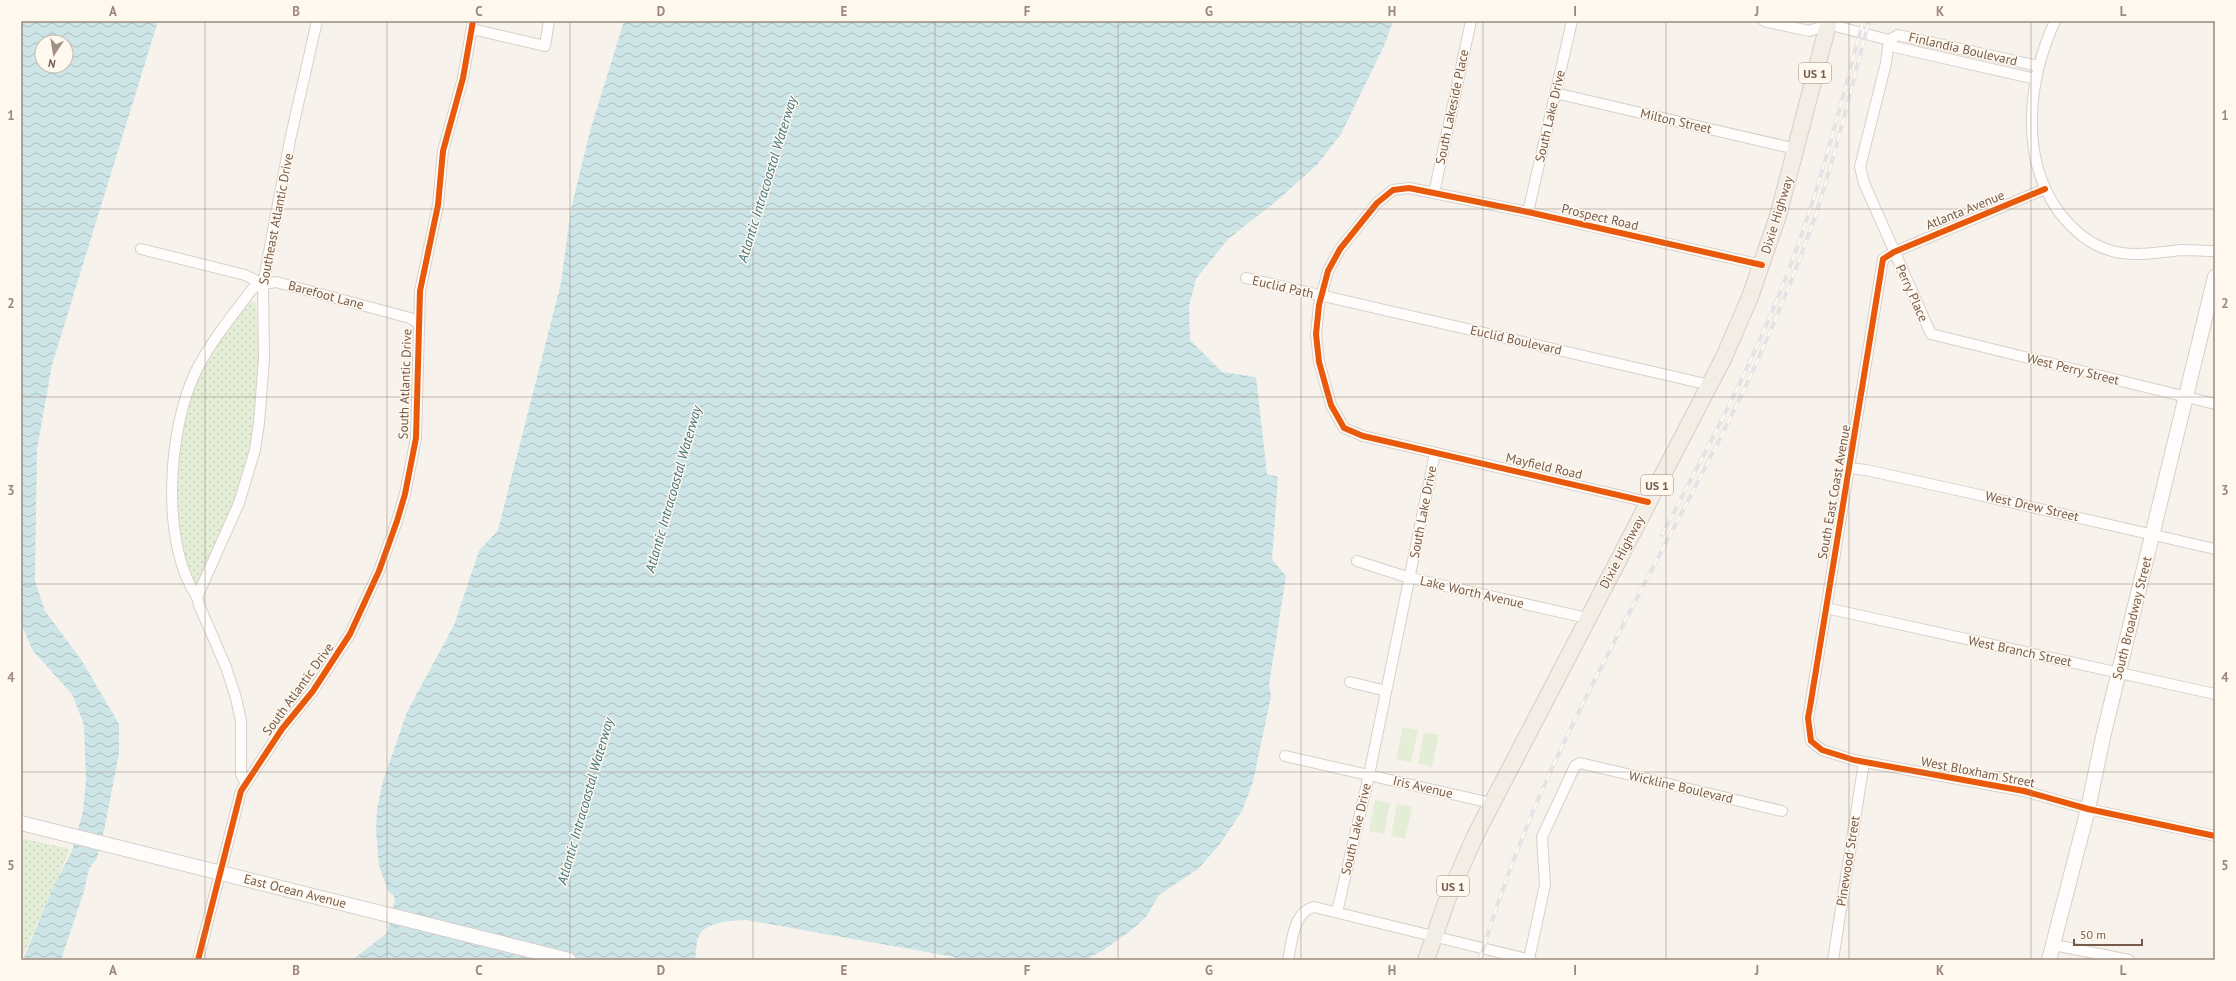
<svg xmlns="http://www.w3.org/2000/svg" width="2236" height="981" viewBox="0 0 2236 981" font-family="'PT Sans',sans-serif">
<defs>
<pattern id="park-dots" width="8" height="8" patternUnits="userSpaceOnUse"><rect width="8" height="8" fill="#e4eed7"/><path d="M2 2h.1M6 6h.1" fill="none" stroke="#c7ceba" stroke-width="1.8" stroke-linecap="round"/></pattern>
<pattern id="water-waves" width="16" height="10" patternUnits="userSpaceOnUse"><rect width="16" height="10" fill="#cee5e7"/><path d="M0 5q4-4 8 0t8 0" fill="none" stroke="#acbdbd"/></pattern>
</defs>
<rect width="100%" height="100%" fill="#f7f3ec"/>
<g fill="#e4eed7">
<path d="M1403 727 1418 730 1411 762 1396 759Z"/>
<path d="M1424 732 1439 735 1432 767 1418 763Z"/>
<path d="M1375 800 1390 803 1384 834 1369 831Z"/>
<path d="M1397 804 1412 807 1405 839 1391 836Z"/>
</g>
<g fill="url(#park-dots)">
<path d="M250 301 256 303C259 348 261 398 251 443 240 494 218 542 197 591L184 559 177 503V444L193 388 222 338Z"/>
<path d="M21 838 70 849 21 960Z"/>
</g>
<g fill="url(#water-waves)" fill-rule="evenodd">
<path d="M21 21H158L52 365 37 449 35 581 45 611 82 661 119 724V753L105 826 97 858 89 869 84 891 61 960H23L53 887 72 851 83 811 86 780 84 725 72 694 33 651 21 624ZM42 42H66V66H42Z"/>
<path d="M624 21H1393L1384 46 1341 134 1317 165 1273 204 1228 239 1196 279 1189 306 1190 340 1222 372 1256 377 1267 474 1278 477 1272 559 1286 576 1269 685 1271 696 1253 782 1242 811 1220 844 1198 869 1159 895 1146 917 1129 932 1102 951 1085 960H956L954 957 746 920C731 921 704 921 698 938 696 945 696 953 695 960H352L387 933 395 900 394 896 388 891 379 865 376 831 377 809 383 781 407 712 454 625 479 551 498 530 561 283 571 209 590 131Z"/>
</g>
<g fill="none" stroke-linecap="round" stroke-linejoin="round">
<g stroke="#d7d0ca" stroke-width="12">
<g id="street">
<path d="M1764 21 1809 31 1827 25"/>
<path d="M2055 21C2028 80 2019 157 2059 212 2072 229 2089 244 2109 250 2133 258 2157 252 2182 250 2193 250 2204 251 2215 251"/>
<path d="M1824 23 1889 40 1895 47 2036 79"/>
<path d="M472 29 545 46 549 21"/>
<path d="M1889 40 1886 63 1860 167 1864 183 1931 334 2215 404"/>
<path d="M1889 40 1898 35 2038 66"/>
<path d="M1555 93 1796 149"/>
<path d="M2045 189 1894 252 1883 259 1810 707 1808 718 1811 741 1822 750 1854 760 2024 791 2088 809 2215 836"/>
<path d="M1434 193 1471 21"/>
<path d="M1528 212 1572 21"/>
<path d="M141 249 245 275 263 284 276 282 410 318 418 323"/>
<path d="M1246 278 1710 385"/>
<path d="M1848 468 1866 470 1966 492 2215 549"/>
<path d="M1648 502 1363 436 1344 428 1331 405 1319 362 1316 334 1319 305 1328 271 1340 249 1377 203 1393 190 1409 188 1528 212 1762 265"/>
<path d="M1357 561 1410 578 1587 618"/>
<path d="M197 597C160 543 168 428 196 371 211 341 233 315 253 288L263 284"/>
<path d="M1826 608 2215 694"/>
<path d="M1350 682 1386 691"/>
<path d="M1285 756 1491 803"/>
<path d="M245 782 241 774V721L236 698 226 667 199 605 197 597 239 503 255 450 259 423 264 359 263 284 290 140 317 21"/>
<path d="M1337 912 1369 775 1435 453"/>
<path d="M2054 945 2129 960"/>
<path d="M1529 959 1545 885 1542 837 1575 766 1580 763 1782 811"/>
<path d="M198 960 241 791 282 729 313 691 350 634 379 571 397 521 405 494 416 438 420 291 438 205 443 151 463 78 473 21"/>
<path d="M1288 960C1292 942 1293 912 1314 907L1531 960"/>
<path d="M1833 960 1864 762"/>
</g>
</g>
<g stroke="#d6cfc8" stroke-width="16">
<g id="secondary">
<path d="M21 823 569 960"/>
<path d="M2049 960 2088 809 2103 737 2215 277"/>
</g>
</g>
<g stroke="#d5cdc6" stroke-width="18">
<path id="primary" d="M1426 960 1447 900 1475 836 1724 357 1750 297 1778 216 1829 21"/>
</g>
<use href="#street" stroke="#fefdfc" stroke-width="10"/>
<use href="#secondary" stroke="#fefdfc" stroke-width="14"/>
<use href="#primary" stroke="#f2eee6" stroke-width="16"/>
<g stroke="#e5e2e5" stroke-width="4">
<g id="rail">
<path d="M1662 535C1704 455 1747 375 1781 290 1816 203 1839 112 1863 21"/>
<path d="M1480 960C1539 752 1660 569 1751 375 1775 322 1797 269 1816 214 1837 150 1852 85 1869 21"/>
</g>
</g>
<use href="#rail" stroke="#fff8ee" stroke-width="2.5" stroke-dasharray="8" stroke-linecap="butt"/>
<g stroke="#fff8ee" stroke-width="8">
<g id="cycleway">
<path d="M2045 189 1894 252 1883 259 1810 707 1808 718 1811 741 1822 750 1854 760 2024 791 2088 809 2215 836"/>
<path d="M1648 502 1363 436 1344 428 1331 405 1319 362 1316 334 1319 305 1328 271 1340 249 1377 203 1393 190 1409 188 1528 212 1762 265"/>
<path d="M198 960 241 791 282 729 313 691 350 634 379 571 397 521 405 494 416 438 420 291 438 205 443 151 463 78 473 21"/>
</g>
</g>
<use href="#cycleway" stroke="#e8590c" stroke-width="6"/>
</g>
<path fill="none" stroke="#9b887c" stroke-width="1" stroke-opacity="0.55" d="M205 21V960M387 21V960M570 21V960M753 21V960M935 21V960M1118 21V960M1301 21V960M1483 21V960M1666 21V960M1849 21V960M2031 21V960M21 209H2215M21 397H2215M21 584H2215M21 772H2215"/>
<g text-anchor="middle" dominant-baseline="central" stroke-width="3" stroke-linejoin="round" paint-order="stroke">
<g fill="#fff8ee" stroke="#9e8a7d" stroke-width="1">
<rect x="1799" y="63" width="32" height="20" rx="3"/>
<rect x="1641" y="475" width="32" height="20" rx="3"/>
<rect x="1437" y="876" width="32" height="20" rx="3"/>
</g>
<g font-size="12" font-weight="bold" fill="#755b4c">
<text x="1815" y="73">US 1</text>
<text x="1657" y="485">US 1</text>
<text x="1453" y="886">US 1</text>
</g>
<g font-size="13" fill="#755b4c" stroke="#fff8ee">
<text transform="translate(1963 49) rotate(13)">Finlandia Boulevard</text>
<text transform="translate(1452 107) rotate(-78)">South Lakeside Place</text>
<text transform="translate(1550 116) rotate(-77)">South Lake Drive</text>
<text transform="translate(1676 121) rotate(13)">Milton Street</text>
<text transform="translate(1965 210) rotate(-22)">Atlanta Avenue</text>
<text transform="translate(1777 215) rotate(-73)">Dixie Highway</text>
<text transform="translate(1600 217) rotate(13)">Prospect Road</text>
<text transform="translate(276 219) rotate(-79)">Southeast Atlantic Drive</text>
<text transform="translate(1283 287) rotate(13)">Euclid Path</text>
<text transform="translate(1912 293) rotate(66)">Perry Place</text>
<text transform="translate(326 295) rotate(15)">Barefoot Lane</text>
<text transform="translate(1516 340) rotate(13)">Euclid Boulevard</text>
<text transform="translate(2073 369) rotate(14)">West Perry Street</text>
<text transform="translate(405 384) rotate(-88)">South Atlantic Drive</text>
<text transform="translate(1544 466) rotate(13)">Mayfield Road</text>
<text transform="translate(1834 492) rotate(-80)">South East Coast Avenue</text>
<text transform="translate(2032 506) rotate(13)">West Drew Street</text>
<text transform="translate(1423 512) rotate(-79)">South Lake Drive</text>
<text transform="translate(1622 552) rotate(-62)">Dixie Highway</text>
<text transform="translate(1472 592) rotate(13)">Lake Worth Avenue</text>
<text transform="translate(2132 618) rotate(-76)">South Broadway Street</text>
<text transform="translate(2020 651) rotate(12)">West Branch Street</text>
<text transform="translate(298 689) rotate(-54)">South Atlantic Drive</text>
<text transform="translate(1978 772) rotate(11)">West Bloxham Street</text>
<text transform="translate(1423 787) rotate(13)">Iris Avenue</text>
<text transform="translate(1681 787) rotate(13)">Wickline Boulevard</text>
<text transform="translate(1356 829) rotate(-77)">South Lake Drive</text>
<text transform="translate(1848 861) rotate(-81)">Pinewood Street</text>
<text transform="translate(295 891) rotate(14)">East Ocean Avenue</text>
</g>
<g font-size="14" font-style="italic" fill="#437681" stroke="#fff8ee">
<text transform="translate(767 179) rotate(-73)">Atlantic Intracoastal Waterway</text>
<text transform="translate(673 489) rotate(-74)">Atlantic Intracoastal Waterway</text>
<text transform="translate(585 801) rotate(-74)">Atlantic Intracoastal Waterway</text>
</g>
</g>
<rect width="2236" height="981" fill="none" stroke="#fff8ee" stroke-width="44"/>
<g transform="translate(54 54) rotate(192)"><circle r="19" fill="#fff8ee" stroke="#c8b9ad"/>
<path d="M0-3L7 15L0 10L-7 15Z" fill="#a29084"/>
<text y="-6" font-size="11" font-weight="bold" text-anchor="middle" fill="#755b4c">N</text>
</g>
<path d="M2074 939v6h68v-6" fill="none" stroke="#755b4c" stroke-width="2"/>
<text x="2080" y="939" font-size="12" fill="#755b4c" stroke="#fff8ee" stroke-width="3" paint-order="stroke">50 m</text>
<rect x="22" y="22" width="2192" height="937" fill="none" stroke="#9b887c" stroke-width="1.5"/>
<g font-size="13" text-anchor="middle" font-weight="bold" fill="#9b887c">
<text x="113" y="16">A</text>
<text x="296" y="16">B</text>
<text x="479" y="16">C</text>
<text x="661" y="16">D</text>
<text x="844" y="16">E</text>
<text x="1027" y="16">F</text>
<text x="1209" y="16">G</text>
<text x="1392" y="16">H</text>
<text x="1575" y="16">I</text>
<text x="1757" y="16">J</text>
<text x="1940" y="16">K</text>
<text x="2123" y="16">L</text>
<text x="11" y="120">1</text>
<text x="2225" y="120">1</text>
<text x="11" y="308">2</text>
<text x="2225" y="308">2</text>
<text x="11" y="495">3</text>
<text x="2225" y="495">3</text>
<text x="11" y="682">4</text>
<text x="2225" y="682">4</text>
<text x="11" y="870">5</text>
<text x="2225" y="870">5</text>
<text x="113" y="975">A</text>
<text x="296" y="975">B</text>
<text x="479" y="975">C</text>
<text x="661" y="975">D</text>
<text x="844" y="975">E</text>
<text x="1027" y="975">F</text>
<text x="1209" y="975">G</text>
<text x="1392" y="975">H</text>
<text x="1575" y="975">I</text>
<text x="1757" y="975">J</text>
<text x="1940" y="975">K</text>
<text x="2123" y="975">L</text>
</g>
</svg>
